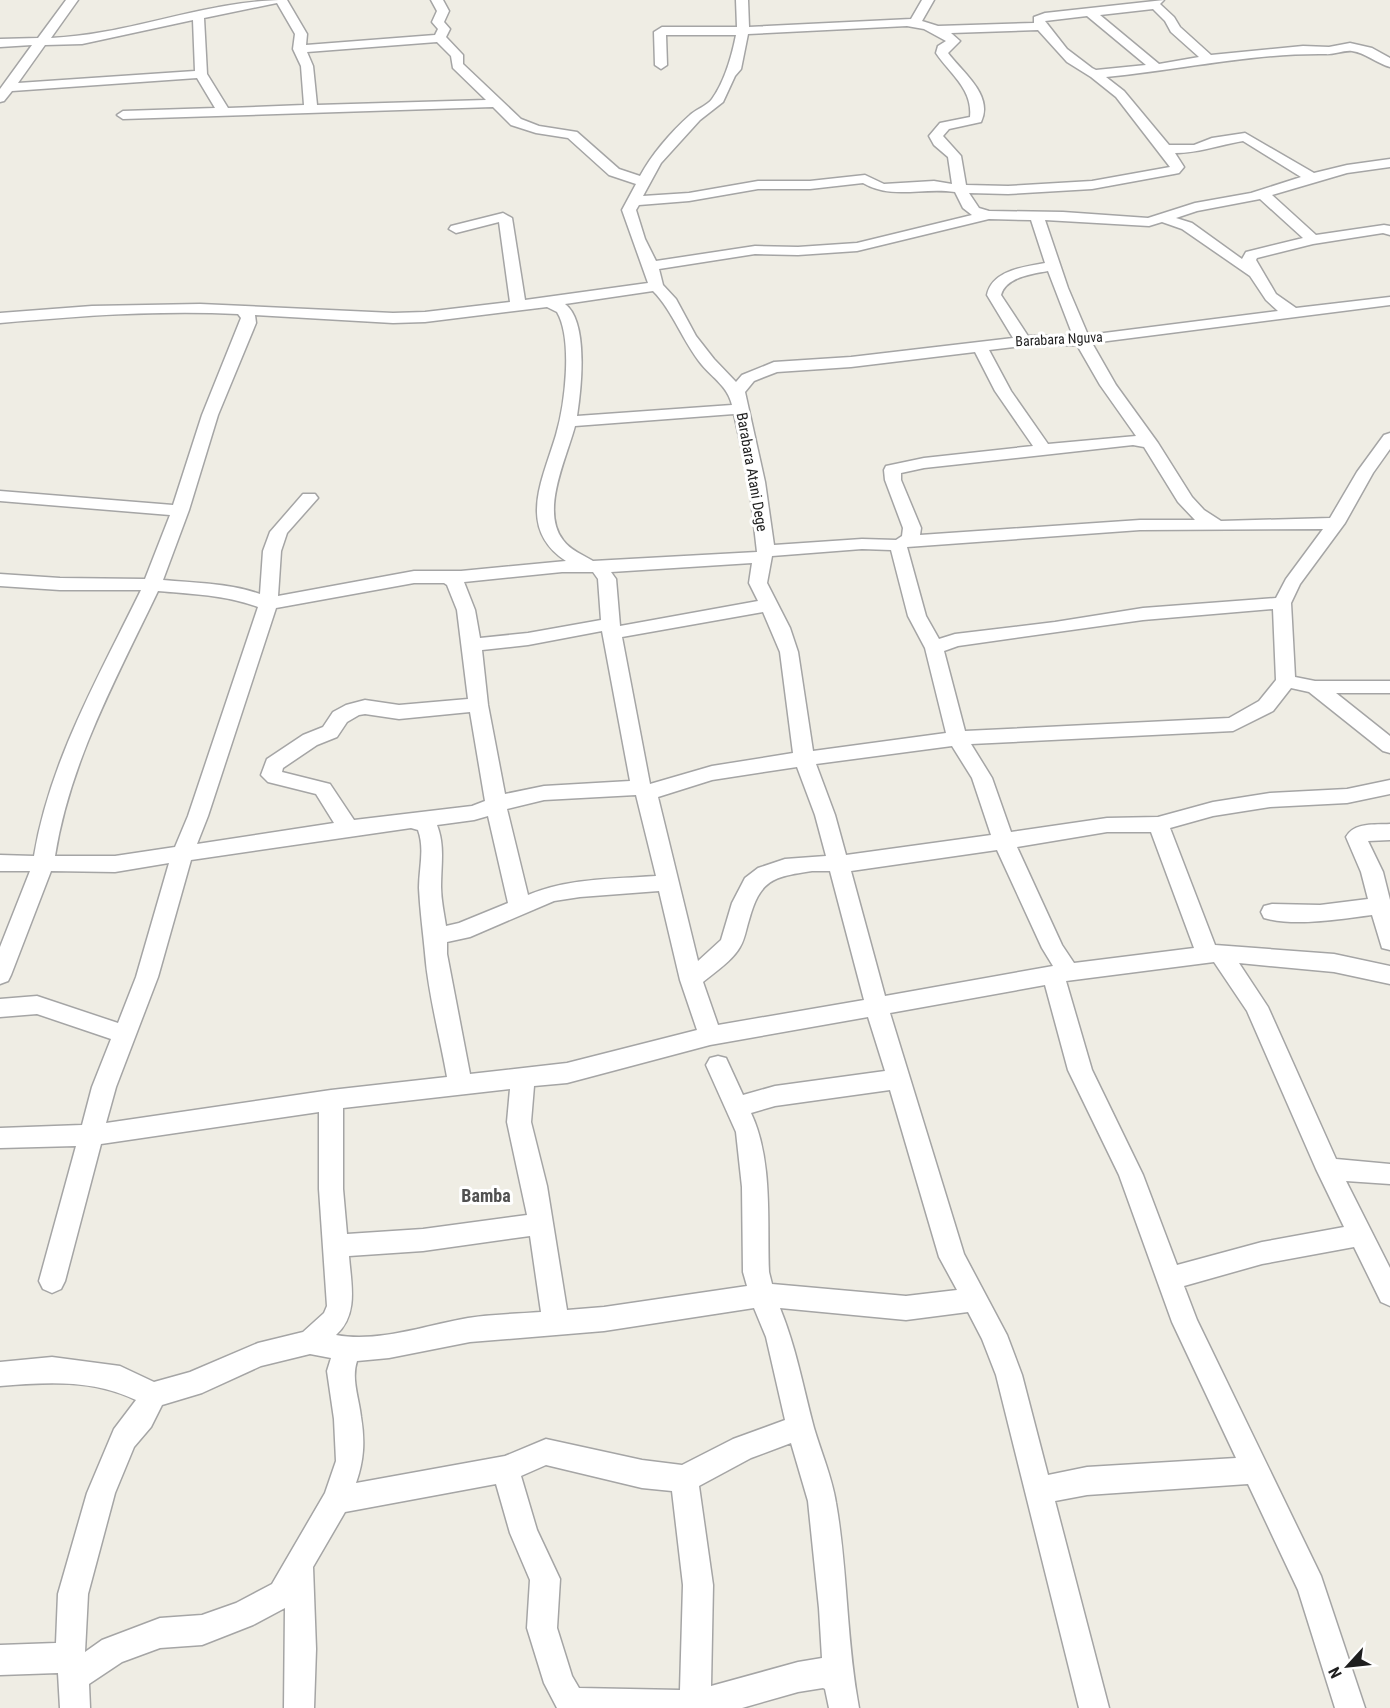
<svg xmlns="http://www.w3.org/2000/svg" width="1390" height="1708" viewBox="0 0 1390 1708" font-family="'Roboto Condensed',sans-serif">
<rect width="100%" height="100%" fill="#efede4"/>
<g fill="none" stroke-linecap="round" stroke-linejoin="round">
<g stroke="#a5a5a5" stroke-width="3">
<g id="minor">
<path d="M66 0H78L51 38C130 35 207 0 287 0L307 34 306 45 435 35 438 29 432 22 437 11 431 0H443L449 11 444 22 450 29 446 37 463 55V64L521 119 539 126 577 132 619 169 640 176C652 154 671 132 690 115 696 109 707 106 712 99 725 81 732 55 736 35H666L667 65 661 69 655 65 654 32 662 27H737L736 0H748L749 27 911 19 922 0H934L922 21 938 26 1034 23V17L1045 13 1164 0 1160 4 1174 17 1180 27 1211 55 1303 46 1329 47 1350 43 1372 48 1390 58V67C1376 63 1366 53 1352 51 1343 50 1334 55 1325 54 1252 53 1179 70 1106 77L1124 91 1169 145H1194L1212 138 1245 133 1314 173 1347 165 1390 159V167L1347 173 1272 195 1316 235 1384 225 1390 226V235L1383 233 1313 244 1257 258 1256 260 1276 294 1296 308 1390 297V305L1092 343 1116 385 1158 443 1192 497 1204 510 1221 521 1330 518 1357 472 1384 435 1390 433V449L1373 473 1345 523 1300 584 1291 603 1295 677 1315 681H1390V693H1336L1390 736V753L1383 751 1309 692 1291 688 1273 711 1233 731 971 744 992 778 1011 832 1107 818 1158 817 1213 802 1270 793 1347 789 1390 780V794L1347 803 1270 807 1213 816 1170 828 1215 945 1334 954 1390 966V984L1334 972 1239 963 1268 1007 1336 1159 1390 1164V1184L1346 1181 1390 1268V1306L1381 1302 1354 1247 1262 1264 1184 1286 1197 1320 1321 1576 1365 1708H1335L1298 1590 1248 1484 1087 1495 1055 1501 1109 1708H1079L996 1375 982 1339 968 1312 906 1320 780 1308C796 1347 803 1387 814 1428 821 1452 832 1477 836 1503 848 1570 846 1640 859 1708H829L825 1689 823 1688 798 1692 742 1708H557L544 1683 527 1628 530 1580 510 1533 496 1484 345 1512 313 1567 316 1649 314 1708H284L285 1608 253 1625 202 1645 160 1648 122 1662 89 1684 90 1708H60L58 1673 0 1675V1645L56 1643 58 1594 87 1493 114 1429 136 1400C93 1379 46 1382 0 1386V1362L52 1357 120 1366 154 1382 190 1372 258 1343 303 1332 324 1313 327 1306 319 1189V1112L101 1144 65 1281 61 1289 52 1293 43 1289 39 1281 76 1146 0 1148V1128L82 1125 92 1087 111 1039 37 1014 0 1017V999L37 996 118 1023 136 977 169 863 115 872 51 871 11 975 8 981 0 984V947L30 871H0V855L34 856C50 760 99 676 141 590H60L0 586V574L60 578 145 579 170 515 0 501V491L173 505 202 415 241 318 238 314C158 310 79 316 0 323V313L92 306 200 304 393 313 425 312 510 302 499 222 456 233 449 229 451 226 503 213 512 218 525 300 648 283 622 210 636 184 609 175 568 138 536 133 511 125 493 107 123 119 117 115 123 111 215 108 197 78 12 91 4 101 0 102V89L32 45 0 47V39L38 38ZM277 3 295 34 293 49 301 66 304 105 228 108 207 74 204 18ZM1153 9 1165 21 1171 32 1199 57 1159 64 1100 15ZM1087 16 1146 65 1096 70 1092 68 1067 49 1045 21ZM193 20 195 71 18 83 45 45 82 44ZM907 26 924 29 946 41 938 46 936 53C950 74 973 89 970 117L940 123 929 136 934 145 948 157 952 184 934 181 884 184 865 175 810 181H758L689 193 643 196 661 163 700 120 723 102 735 76 741 69 748 34ZM1038 30 1067 62 1091 77 1116 97 1170 167 1092 181 1008 186 966 185 961 156 943 136 949 129 981 122C994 95 962 72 948 53L960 41 951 33ZM437 42 451 56 453 68 486 100 317 105 313 66 307 52ZM1243 141 1301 177 1251 193 1195 203 1148 218 1063 212 989 211 979 208 969 193 1008 194 1092 189 1174 174 1179 173 1184 167 1175 153C1199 153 1219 145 1243 141ZM863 183C892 200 922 187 955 192L963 208 972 215 857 243 798 247 755 246 656 261 645 239 636 210 639 205 689 201 758 189H810ZM1260 199 1303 238 1246 252 1242 259 1192 223 1176 218 1197 211ZM989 219 1031 220 1045 263C1024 267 992 270 987 295L1013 338 851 357 774 362 742 375 736 382 714 359 696 336 676 299 663 285 659 269 755 254 798 255 857 251ZM1045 220 1149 226 1162 222 1182 229 1250 276 1266 300 1278 311 1088 335 1068 288ZM1048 271 1073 336H1028L1001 295C1006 277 1032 274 1048 271ZM653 291C673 311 683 342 702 365 713 378 728 387 732 405L577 416C581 390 589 322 565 304ZM547 307 557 312C573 339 565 405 556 435 543 479 516 528 566 561L461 571H414L278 596 281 551 287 533 318 498 315 494H303L270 532 263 551 260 594C229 583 195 583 163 580L189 510 218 415 256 323 255 315 393 323 425 322ZM1077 345 1100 385 1136 436 1048 444 1011 391 989 350 1023 346ZM975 352 995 391 1033 446 924 458 886 466 884 470 885 480 903 528 902 536 896 540 862 539 774 545 765 482 745 392 754 381 777 372 851 367ZM734 414 749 482 757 552 593 561C583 555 570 550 563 540 540 511 567 457 575 426ZM1133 445 1144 447 1178 502 1195 520H1140L920 535 921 528 901 480V473L924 468ZM1323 529 1286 579 1276 598 1143 608 1055 622 955 634 939 639 926 616 907 547 1140 530ZM862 549 891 550 908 616 925 648 946 733 813 751 798 652 790 628 767 583 772 556ZM752 563 749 583 758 601 620 626 616 579 611 572ZM562 572H593L598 579 601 620 528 633 480 638 475 610 464 582ZM414 583H444L447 585 457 610 468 699 399 705 365 700 346 705 333 712 323 727 303 735 267 759 261 775 268 782 316 794 334 823 197 844 208 816 276 608ZM158 591C192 594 226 595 258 607L188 816 175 847 115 856H55C70 761 117 677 158 591ZM1273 609 1276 680 1259 701 1229 718 965 731 944 651 958 646 1143 620ZM763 612 780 652 793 753 712 766 650 784 622 637ZM602 631 630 781 544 786 505 794 488 705 482 650 528 645ZM470 712 485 801 472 806 354 820 330 784 282 772 283 768 317 745 337 737 347 722 359 715 365 714 399 719ZM952 746 972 778 991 835 846 855 835 815 816 764ZM797 767 815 815 826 856 785 859 758 868 745 878 732 903 721 940 698 961 658 797 712 780ZM636 795 656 876C613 879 568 878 528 895L507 809 544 800ZM488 816 508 903 459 923 446 926C444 913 441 900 441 887 441 864 445 846 437 825L474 820ZM411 828 418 830C425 849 419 868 419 888 420 910 423 932 425 953 428 993 440 1037 447 1077L331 1090 106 1123 116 1087 158 977 191 860ZM1107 832H1151L1194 948 1074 963 1062 945 1017 847ZM997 850 1042 948 1053 966 885 996 851 871ZM812 871H830L864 1000 718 1025 703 982C715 972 733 960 740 947 745 939 746 929 749 920 760 880 772 877 812 871ZM659 891 680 980 697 1030 567 1063 470 1074 447 954V942L470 937 554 901 580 897ZM1214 962 1247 1011 1316 1169 1344 1227 1262 1242 1177 1265 1143 1175 1092 1070 1066 981ZM1045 985 1068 1070 1119 1175 1172 1322 1236 1458 1087 1467 1048 1475 1022 1375 1007 1335 964 1254 890 1013ZM868 1017 885 1071 775 1086 743 1095 726 1058 718 1056 710 1058 706 1065 736 1132 742 1187 743 1272 747 1286 604 1307 567 1310 547 1186 531 1122 534 1086 567 1083 710 1045ZM510 1089 507 1122 527 1215 423 1229 347 1234 343 1189V1108ZM890 1090 939 1257 957 1290 906 1296 772 1284 769 1272C767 1220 773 1160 751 1113L775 1106ZM530 1236 541 1312C517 1314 492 1314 468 1318 426 1325 379 1343 336 1335 359 1314 351 1284 349 1256L423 1251ZM754 1308 766 1337 785 1420 733 1439 682 1465 642 1460 546 1439 505 1456 356 1483C364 1460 365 1441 361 1417 359 1398 351 1379 357 1361L389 1358 470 1342 604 1331ZM310 1354 331 1358 327 1371 334 1419 336 1461 325 1493 272 1584 236 1603 202 1615 160 1618 102 1640 85 1652 88 1594 115 1493 134 1447 151 1427 162 1405 202 1393 261 1366ZM791 1443 808 1501 819 1608 822 1658 798 1662 711 1686 713 1585 699 1486 751 1458ZM546 1465 642 1488 672 1491 683 1585 680 1690 579 1688 572 1676 557 1628 560 1579 537 1530 521 1476Z"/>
<path d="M1390 824V840L1368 841 1383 872 1390 900V950L1382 948 1372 915C1340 919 1295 927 1264 918L1261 912 1264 906 1272 904 1320 905 1368 899 1361 872 1346 837C1354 822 1375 825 1390 824Z"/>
</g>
</g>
<use href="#minor" fill="#fff" fill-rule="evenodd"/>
</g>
<g text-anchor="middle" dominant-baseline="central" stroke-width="6" stroke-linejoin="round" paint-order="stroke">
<g font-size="14" fill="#1e1e1e" stroke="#fff">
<text transform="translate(1059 339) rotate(-3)">Barabara Nguva</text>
</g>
<g font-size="15" fill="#1e1e1e" stroke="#fff">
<text transform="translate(752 472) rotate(80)">Barabara Atani Dege</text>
</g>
<g font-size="18" font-weight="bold" fill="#515151" stroke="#fff">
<text x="486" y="1195">Bamba</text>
</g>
</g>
<g transform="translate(1348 1666) rotate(243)" stroke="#ffffff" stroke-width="4.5" paint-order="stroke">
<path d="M0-4.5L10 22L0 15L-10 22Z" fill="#1e1e1e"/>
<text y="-9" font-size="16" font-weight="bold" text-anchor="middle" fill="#1e1e1e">N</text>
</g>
</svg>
